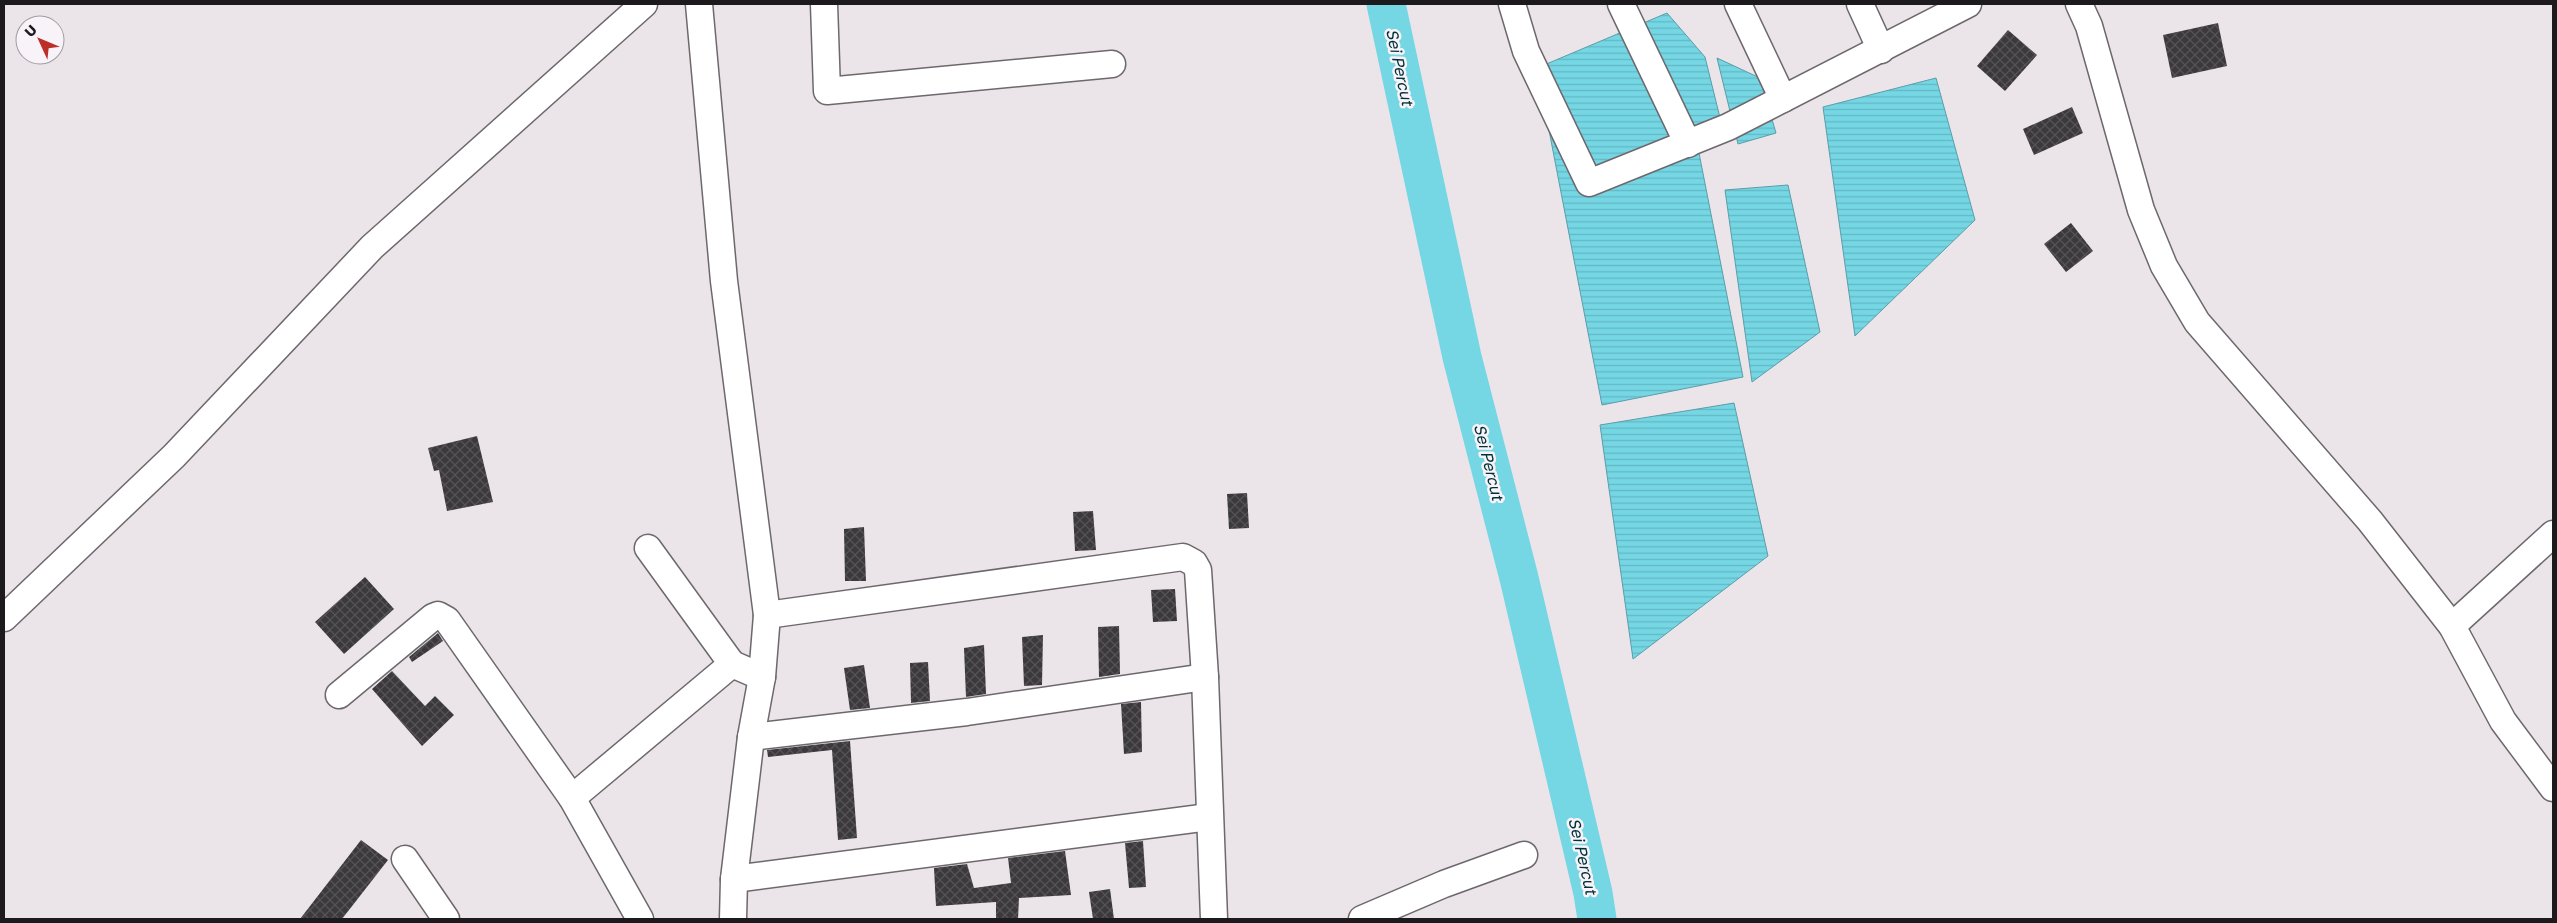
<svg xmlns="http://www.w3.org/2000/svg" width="2557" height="923" viewBox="0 0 2557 923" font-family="'Golos Text',sans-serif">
<defs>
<pattern id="water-rules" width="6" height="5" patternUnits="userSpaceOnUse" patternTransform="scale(1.25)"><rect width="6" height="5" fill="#75d6e4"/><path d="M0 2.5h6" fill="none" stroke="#65b7c3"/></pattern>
<pattern id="building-cross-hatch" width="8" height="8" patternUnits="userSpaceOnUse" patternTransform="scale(1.25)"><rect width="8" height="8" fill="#3c393d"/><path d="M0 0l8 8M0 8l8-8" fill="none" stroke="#555356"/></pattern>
</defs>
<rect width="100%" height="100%" fill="#ebe5ea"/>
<g fill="url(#water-rules)" stroke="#5a9ea8">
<path d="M1667 13 1705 57 1725 138 1699 153 1743 377 1602 405 1537 68Z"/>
<path d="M1717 58 1760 78 1776 133 1738 144Z"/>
<path d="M1936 78 1975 220 1855 336 1823 107Z"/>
<path d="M1788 185 1820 332 1752 382 1725 190Z"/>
<path d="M1734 403 1768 556 1633 659 1600 425Z"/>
</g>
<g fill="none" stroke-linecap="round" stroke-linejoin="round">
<path stroke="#75d6e4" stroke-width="39" d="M1386 4 1462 357 1519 578 1593 893 1597 919"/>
</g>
<g fill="url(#building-cross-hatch)">
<path d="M2218 23 2227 66 2172 78 2163 35Z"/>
<path d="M2008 30 2037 55 2005 91 1977 66Z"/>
<path d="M2072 107 2083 133 2034 155 2023 129Z"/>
<path d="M2071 223 2093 251 2066 272 2044 244Z"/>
<path d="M477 436 493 502 447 511 439 470 434 471 428 448Z"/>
<path d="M1247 493 1249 528 1229 529 1227 494Z"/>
<path d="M1093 511 1096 550 1075 551 1073 512Z"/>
<path d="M864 527 866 581H845L844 529Z"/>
<path d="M365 577 394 609 344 654 315 622Z"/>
<path d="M1175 589 1177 621 1153 622 1151 590Z"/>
<path d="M1119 626 1120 674 1099 677 1098 627Z"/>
<path d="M438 633 443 641 412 662 409 657Z"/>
<path d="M1043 635 1042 685 1024 686 1022 637Z"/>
<path d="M984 645 986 694 966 697 964 648Z"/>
<path d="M928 662 930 701 911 703 910 663Z"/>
<path d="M864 665 870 708 850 710 844 668Z"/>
<path d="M392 671 425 706 435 696 454 715 422 746 372 689Z"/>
<path d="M1141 702 1142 752 1124 754 1121 704Z"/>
<path d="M850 741 857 838 838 840 832 750 768 757 767 750Z"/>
<path d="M361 840 388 860 342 919H300Z"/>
<path d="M1143 841 1146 887 1129 888 1125 843Z"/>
<path d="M1065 851 1071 895 1019 898 1018 919H996V902L936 906 934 868 967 864 974 888 1011 883 1008 858Z"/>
<path d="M1110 889 1114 919H1093L1089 892Z"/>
</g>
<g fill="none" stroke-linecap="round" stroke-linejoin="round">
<g stroke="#6d686d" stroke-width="29">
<g id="minor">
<path d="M699 4 724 281 767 615 762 677 751 737 734 879 733 919"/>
<path d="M824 4 827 91 1112 64"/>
<path d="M1512 4 1526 51 1589 183 1728 127 1968 4"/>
<path d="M1621 4 1688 144"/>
<path d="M1738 4 1783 99"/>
<path d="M1860 4 1881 50"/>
<path d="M2079 4 2089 26 2141 210 2164 266 2197 322 2370 521 2452 626 2503 721 2553 788"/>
<path d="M648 548 732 664"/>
<path d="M767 615 1183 557 1194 563 1198 570 1205 677 1214 919"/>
<path d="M4 618 174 456 372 247 644 4"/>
<path d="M2452 626 2553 534"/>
<path d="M339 695 433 617 438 615 447 620 572 798 640 919"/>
<path d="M751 737 967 712 1205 677"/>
<path d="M572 798 732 664 762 677"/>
<path d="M405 859 446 919"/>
<path d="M734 879 1209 817"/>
<path d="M1362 919 1444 884 1524 855"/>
</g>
</g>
<use href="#minor" stroke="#fff" stroke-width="26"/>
</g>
<g text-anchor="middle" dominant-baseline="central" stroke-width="5" stroke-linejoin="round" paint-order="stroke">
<g font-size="16" font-style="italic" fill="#003137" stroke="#f8f3f8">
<text transform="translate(1400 67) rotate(78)">Sei Percut</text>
<text transform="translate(1489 462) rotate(76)">Sei Percut</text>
<text transform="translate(1583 856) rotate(77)">Sei Percut</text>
</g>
</g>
<rect width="2557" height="923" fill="none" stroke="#1c1a1c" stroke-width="10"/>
<g transform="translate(40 40) rotate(314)"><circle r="24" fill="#f8f3f8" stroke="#a09ca0"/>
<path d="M0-4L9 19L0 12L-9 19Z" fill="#bc2e28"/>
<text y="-8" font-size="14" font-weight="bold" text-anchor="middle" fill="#1c1a1c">U</text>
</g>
</svg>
